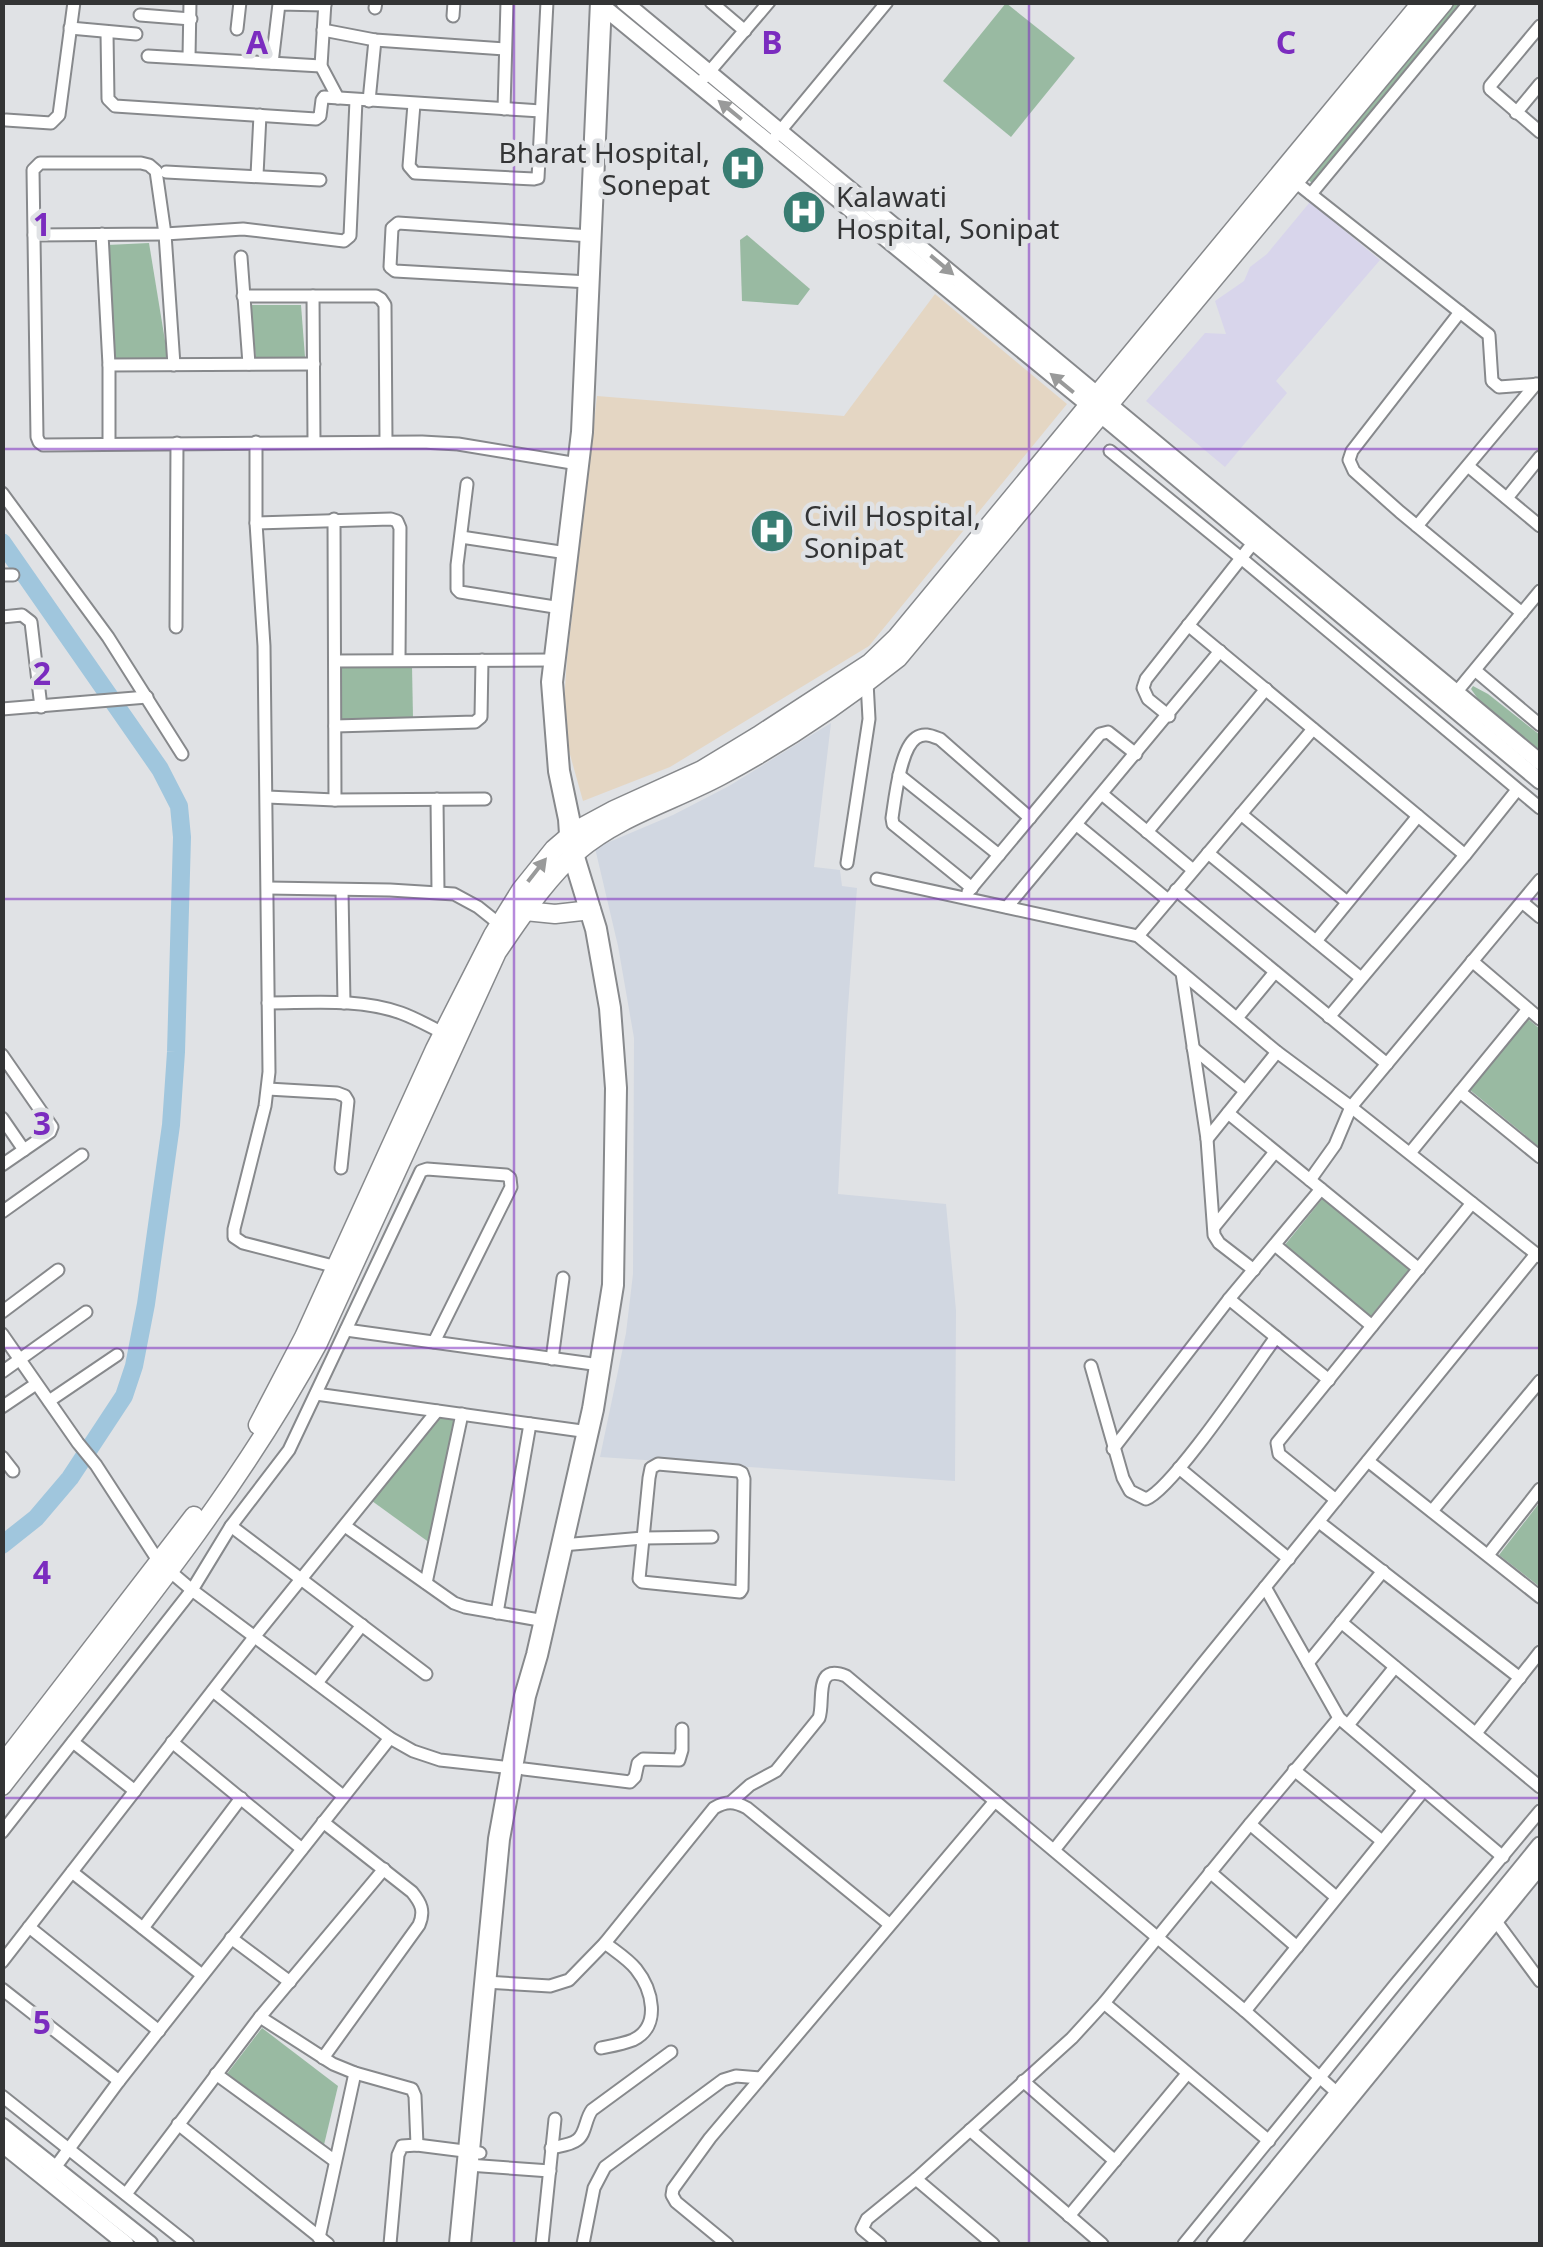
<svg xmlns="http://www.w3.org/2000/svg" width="1543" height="2247" viewBox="0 0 1543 2247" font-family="'Noto Sans',sans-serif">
<rect width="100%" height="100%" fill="#e0e2e5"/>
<path fill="#d1d7e1" d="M831 723 814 867 840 870 842 886 857 888 847 1020 838 1194 946 1204 956 1310 955 1481 600 1457 626 1333 633 1274 634 1038 618 946 595 848 673 815 729 786Z"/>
<path fill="#d8d5eb" d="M1310 202 1380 260 1276 381 1287 393 1225 467 1146 401 1205 333 1226 334 1215 301 1244 281 1250 267 1267 254Z"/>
<path fill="#e4d6c3" d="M935 294 1067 404 869 646 670 767 583 801 569 751 564 702 567 659 597 396 844 416Z"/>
<g fill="#99baa2">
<path d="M1006 3 1075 58 1011 137 943 81Z"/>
<path d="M1449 3H1464L1313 184 1304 176Z"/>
<path d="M747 235 810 289 798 305 742 301 740 240Z"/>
<path d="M149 243 168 359H113L107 245Z"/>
<path d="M250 305H301L305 357 256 358Z"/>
<path d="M412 666 413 718 342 719 341 667Z"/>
<path d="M1473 686 1488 694 1540 735V751L1478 699 1471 689Z"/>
<path d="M1528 1019 1540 1029V1143L1538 1146 1470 1090Z"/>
<path d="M1323 1198 1410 1269 1370 1317 1284 1246Z"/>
<path d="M439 1416 456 1421 430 1543 372 1501Z"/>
<path d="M1540 1502V1587L1499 1555Z"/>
<path d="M262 2028 338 2086 323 2149 226 2075Z"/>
</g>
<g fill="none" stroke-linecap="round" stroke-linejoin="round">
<path stroke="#a0c6dd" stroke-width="18" d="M2 542 160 769 179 806 182 837 176 1052 171 1125 146 1304 134 1366 124 1396 70 1478 36 1518 2 1545"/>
<g stroke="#87898c" stroke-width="15">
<g id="street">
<path d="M325 2 321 66 338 98"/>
<path d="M711 2 745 31"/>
<path d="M375 8 376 2"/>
<path d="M140 15 191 19"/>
<path d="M453 16 454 2"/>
<path d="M1540 26 1490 86V89L1540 132"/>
<path d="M70 28 136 34"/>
<path d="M237 29 240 2"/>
<path d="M323 30 375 40 505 49"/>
<path d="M107 33 108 99 115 106 316 119 320 116 322 100 324 97 541 111"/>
<path d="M148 56 321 66"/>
<path d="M189 57 190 2"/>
<path d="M272 63 279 4 325 5"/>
<path d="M704 78 769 2"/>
<path d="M369 101 375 40"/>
<path d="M414 104 409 166 415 173 534 179 538 178 547 2"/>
<path d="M504 109 507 2"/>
<path d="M1516 113 1540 84"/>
<path d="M6 120 51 123 59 115 74 2"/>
<path d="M776 136 887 2"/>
<path d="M166 172 320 180"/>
<path d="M257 175 260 115"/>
<path d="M1289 177 1489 335 1492 381 1499 387 1540 384"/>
<path d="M1311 194 1470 2"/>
<path d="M102 234 109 365V443"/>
<path d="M34 235 165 234 243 229 344 241 350 236 356 100"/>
<path d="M241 257 249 364"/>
<path d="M589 282 395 271 390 267 392 228 398 223 591 236"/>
<path d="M243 296H376L381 299 385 305 386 441"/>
<path d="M313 296 314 442"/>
<path d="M1460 312 1352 451 1349 460 1354 471 1400 512 1522 613"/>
<path d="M109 365 314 364"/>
<path d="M174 365 165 234 156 171 149 165 141 163H40L33 170 37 437 39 442 43 445 422 442 458 444 578 464"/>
<path d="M256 442V523L264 646 269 1072 265 1106 234 1229V1237L243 1243 341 1268"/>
<path d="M1110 451 1241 558 1540 808"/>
<path d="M1468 466 1540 526"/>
<path d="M467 484 457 565V589L460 592 561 608"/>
<path d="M2 493 108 637 182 754"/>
<path d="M1507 498 1540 457"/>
<path d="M334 519 335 800"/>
<path d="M256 523 391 519 397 521 400 528 399 659"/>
<path d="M1417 526 1536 384"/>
<path d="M461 537 567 553"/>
<path d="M2 575H13"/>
<path d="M2 617 22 615 31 622 41 707"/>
<path d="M1188 625 1465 855"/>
<path d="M176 627 177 443"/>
<path d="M335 661 554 660"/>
<path d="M1476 671 1540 725"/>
<path d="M1454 695 1540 591"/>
<path d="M2 709 147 697"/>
<path d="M1169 716 1148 699 1143 688 1146 679 1257 538"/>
<path d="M335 726 475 722 481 717 482 660"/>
<path d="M899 775 999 855"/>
<path d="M1102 794 1193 870"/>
<path d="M267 797 335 800 485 799"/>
<path d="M437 799 438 892"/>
<path d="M1241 814 1347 902"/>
<path d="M1077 825 1168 900"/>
<path d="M1147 832 1266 689"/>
<path d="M1208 853 1361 978"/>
<path d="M847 863 869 719 867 682 864 677"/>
<path d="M877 879 1138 936 1277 1052 1351 1107 1540 1257"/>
<path d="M268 888 390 890 454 894 478 907 503 927"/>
<path d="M972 888 893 824 892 818C895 799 900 749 916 738 924 732 932 736 940 739L1030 818"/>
<path d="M1176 890 1387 1064"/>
<path d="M342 891 344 1003"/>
<path d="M968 892 1100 734 1108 732 1136 754"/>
<path d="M1522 902 1540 917"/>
<path d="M1007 907 1220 651"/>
<path d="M1138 936 1313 729"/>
<path d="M1316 941 1418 816"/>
<path d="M1472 961 1540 1019"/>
<path d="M1182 973 1207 1139 1214 1235 1219 1243 1254 1270"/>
<path d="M268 1003C311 1003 360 998 401 1013 415 1018 429 1026 443 1033"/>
<path d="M1329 1017 1465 855 1517 790"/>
<path d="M1237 1018 1275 972"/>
<path d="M1193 1048 1245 1091"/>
<path d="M2 1055 52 1127 50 1132 2 1165"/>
<path d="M268 1089 337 1093 345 1096 348 1101 341 1168"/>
<path d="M1460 1092 1540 1157"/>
<path d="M1228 1113 1419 1269"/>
<path d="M2 1118 24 1150"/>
<path d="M1207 1139 1277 1052"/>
<path d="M1410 1153 1528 1009"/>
<path d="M1310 1180 1335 1145 1351 1107 1540 880"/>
<path d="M2 1212 82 1155"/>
<path d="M1214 1227 1275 1152"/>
<path d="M1275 1245 1372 1326"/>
<path d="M1229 1299 1329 1380"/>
<path d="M2 1312 58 1270"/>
<path d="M346 1330 600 1365"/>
<path d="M2 1334 78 1443 96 1465 159 1562 192 1590 390 1738 413 1751 440 1760 512 1768"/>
<path d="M552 1359 563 1278"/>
<path d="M1091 1366 1123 1478 1130 1491 1146 1499C1172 1490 1254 1367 1276 1337"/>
<path d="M2 1372 86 1312"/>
<path d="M316 1394 589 1432"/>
<path d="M49 1401 117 1355"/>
<path d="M2 1407 36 1384"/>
<path d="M1113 1449 1229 1299 1321 1189"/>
<path d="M2 1457 13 1471"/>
<path d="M1368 1461 1540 1597"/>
<path d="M658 1464 738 1471 742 1473 744 1479 742 1589 740 1592 642 1582 639 1579 649 1478 651 1468Z"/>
<path d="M1179 1468 1289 1559"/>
<path d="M1336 1500 1279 1454 1277 1443 1472 1203"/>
<path d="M1432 1511 1540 1381"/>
<path d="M1319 1522 1520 1678"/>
<path d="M231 1526 426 1674"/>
<path d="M345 1526 454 1603 465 1607 545 1621"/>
<path d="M562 1545 643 1538 712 1537"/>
<path d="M1488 1555 1540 1489"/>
<path d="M426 1583 462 1414"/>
<path d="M1265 1587 1339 1718 1503 1857"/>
<path d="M497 1613 530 1424"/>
<path d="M1341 1622 1540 1787"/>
<path d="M1308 1663 1383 1571"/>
<path d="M317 1683 362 1625"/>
<path d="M213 1691 343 1796"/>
<path d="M1348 1725 1395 1667"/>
<path d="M1476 1733 1540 1652"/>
<path d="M73 1742 135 1791"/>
<path d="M172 1742 302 1849"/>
<path d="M524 1769 630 1782 635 1777 638 1763 643 1759 679 1760 682 1750V1729"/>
<path d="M1294 1770 1382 1841"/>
<path d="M731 1802 750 1785 776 1771 819 1718C825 1701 813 1663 846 1676L1245 2011 1343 2098"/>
<path d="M1250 1824 1336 1897"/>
<path d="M2 1832 192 1590 231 1526 289 1450 421 1171 427 1169 506 1175 510 1178 511 1187 434 1342"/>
<path d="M1054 1850 1201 1666 1536 1254"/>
<path d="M72 1872 202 1975"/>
<path d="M1210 1872 1297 1947"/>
<path d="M1492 1916 1540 1981"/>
<path d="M29 1927 159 2031"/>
<path d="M143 1928 241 1798"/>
<path d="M231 1938 290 1982"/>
<path d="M2 1962 255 1636 437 1411"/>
<path d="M485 1982 550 1986 569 1980 605 1943 714 1808C726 1801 734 1801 747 1808L889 1924"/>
<path d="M2 1989 119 2081"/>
<path d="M1104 2003 1269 2141"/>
<path d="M1245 2011 1424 1790"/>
<path d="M260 2017 333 2064 355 2073 412 2089 415 2096 417 2145"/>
<path d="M601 2048C611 2046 623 2044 633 2040 662 2026 652 1989 636 1969 628 1959 615 1951 605 1943"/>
<path d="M323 2058 419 1925C425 1911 421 1903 412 1892L323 1822"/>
<path d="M216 2074 335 2161"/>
<path d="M1023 2081 1115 2161"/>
<path d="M2 2096 188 2244"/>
<path d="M178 2124 328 2244"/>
<path d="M970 2130 1102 2244"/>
<path d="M551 2148C559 2146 571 2145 577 2140 586 2134 585 2119 592 2110L671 2052"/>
<path d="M468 2165 550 2171"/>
<path d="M51 2173 119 2081 390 1738"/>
<path d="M916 2179 993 2244"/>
<path d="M126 2194 260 2017 384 1869"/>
<path d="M1069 2216 1187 2074"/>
<path d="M319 2238 355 2073"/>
<path d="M390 2244 398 2155 402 2146 417 2145 480 2153"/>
<path d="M542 2244 555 2119"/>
<path d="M583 2244 594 2188 605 2167 723 2080 736 2076 760 2078"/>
<path d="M727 2244 676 2202 672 2195 673 2189 710 2138 995 1801"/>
<path d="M880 2244 862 2229 867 2219 916 2179 1072 2038 1104 2003 1250 1824 1339 1718"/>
<path d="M1184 2244 1395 1985 1540 1811"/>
</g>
</g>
<g stroke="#87898c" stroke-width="19">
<g id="secondary">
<path d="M624 2 1540 762"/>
<path d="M601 5 1100 414 1540 781"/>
<path d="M2 2126 150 2244"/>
<path d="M2 2144 126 2244"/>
<path d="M1215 2244 1540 1845"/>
<path d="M1231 2244 1540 1866"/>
</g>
</g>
<g stroke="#87898c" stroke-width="21">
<g id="primary">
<path d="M525 911 555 914 591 910"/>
<path d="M258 1425 304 1337 435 1049 493 935 521 890 554 849 575 831 614 810 702 770 758 736 870 663 897 637 1422 2"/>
<path d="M2 1765 194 1516"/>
<path d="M2 1786C113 1643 232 1502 318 1343L497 952C520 919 547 877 578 851 619 816 673 801 720 776 782 743 843 702 898 658L1444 2"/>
</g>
</g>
<g stroke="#87898c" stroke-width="24">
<path id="highway" d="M460 2244 499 1839 525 1696 537 1655 593 1409 613 1285 616 1088 610 1008 596 929 573 854 570 834 569 819 559 771 552 682 582 432 601 2"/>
</g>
<use href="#street" stroke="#fff" stroke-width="11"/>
<use href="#secondary" stroke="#fff" stroke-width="15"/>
<use href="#primary" stroke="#fff" stroke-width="18"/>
<use href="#highway" stroke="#fff" stroke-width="20"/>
</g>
<defs><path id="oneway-solid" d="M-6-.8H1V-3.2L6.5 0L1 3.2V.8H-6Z" transform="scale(2.5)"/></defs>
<g fill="#999a9a">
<use href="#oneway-solid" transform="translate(730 110) rotate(-141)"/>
<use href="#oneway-solid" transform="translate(942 265) rotate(40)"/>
<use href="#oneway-solid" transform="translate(1062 383) rotate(-141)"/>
<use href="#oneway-solid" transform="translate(537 870) rotate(-52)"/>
</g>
<path fill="none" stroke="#7b2cbf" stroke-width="2.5" stroke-opacity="0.55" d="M514 2V2244M1029 2V2244M2 449H1540M2 899H1540M2 1348H1540M2 1798H1540"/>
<defs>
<g id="hospital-disc" transform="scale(2.25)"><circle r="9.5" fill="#387d72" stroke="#e0e2e5"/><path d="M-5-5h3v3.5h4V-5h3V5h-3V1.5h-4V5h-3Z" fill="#fff"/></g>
</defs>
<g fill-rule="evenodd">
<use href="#hospital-disc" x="743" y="168"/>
<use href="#hospital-disc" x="804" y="212"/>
<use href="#hospital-disc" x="772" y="531"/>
</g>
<g text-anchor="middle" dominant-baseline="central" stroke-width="9" stroke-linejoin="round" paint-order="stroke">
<g font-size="28" fill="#333435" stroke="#e0e2e5" text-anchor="start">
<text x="710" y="152" text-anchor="end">Bharat Hospital,<tspan x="710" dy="32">Sonepat</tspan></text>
<text x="836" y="196">Kalawati<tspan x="836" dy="32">Hospital, Sonipat</tspan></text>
<text x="804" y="515">Civil Hospital,<tspan x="804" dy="32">Sonipat</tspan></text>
</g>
</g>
<g font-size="32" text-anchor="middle" font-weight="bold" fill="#7b2cbf" stroke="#e0e2e5" stroke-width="9" stroke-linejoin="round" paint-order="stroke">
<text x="257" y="54">A</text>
<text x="772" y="54">B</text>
<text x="1286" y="54">C</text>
<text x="42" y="236">1</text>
<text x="42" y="685">2</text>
<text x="42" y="1135">3</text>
<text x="42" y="1584">4</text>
<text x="42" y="2034">5</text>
</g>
<rect width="1543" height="2247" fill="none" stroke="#333435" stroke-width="10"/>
</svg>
